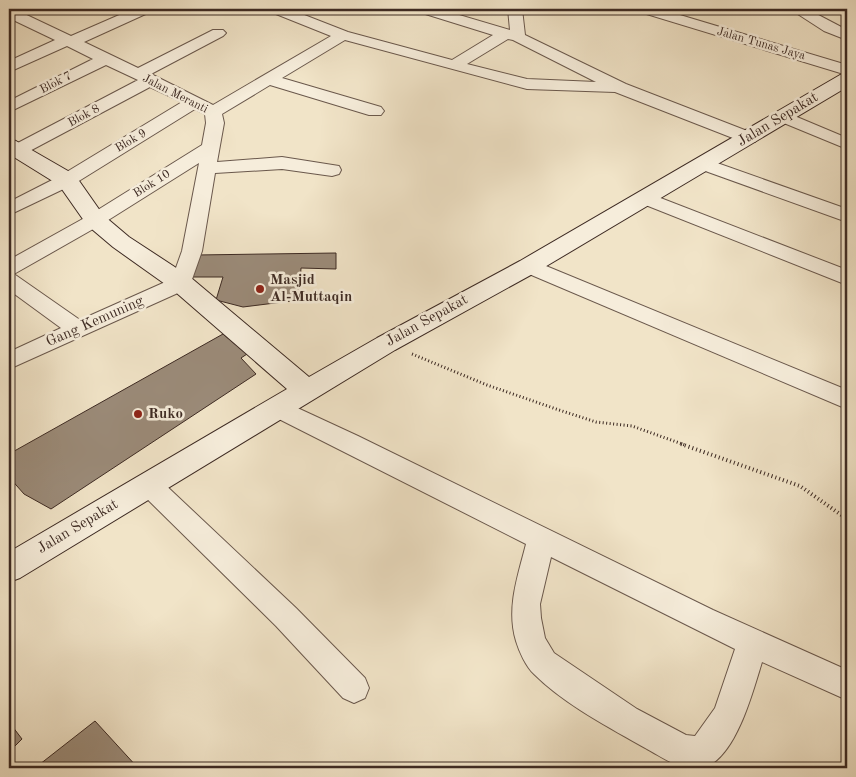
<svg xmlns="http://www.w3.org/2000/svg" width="856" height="777" viewBox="0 0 856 777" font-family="'Old Standard TT',serif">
<rect width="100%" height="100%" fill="#f1e4c8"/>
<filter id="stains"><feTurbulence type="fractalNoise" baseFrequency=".004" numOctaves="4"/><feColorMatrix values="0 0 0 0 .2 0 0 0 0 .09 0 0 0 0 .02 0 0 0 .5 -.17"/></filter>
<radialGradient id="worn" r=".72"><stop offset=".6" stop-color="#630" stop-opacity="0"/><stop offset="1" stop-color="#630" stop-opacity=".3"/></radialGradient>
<g fill="#9b8b79" stroke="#3d2a23">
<path d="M336 253V269L301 268 299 300 243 307 216 300 223 277H192L196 255Z"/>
<path d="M223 334 247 354 241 358 256 374 51 509 24 494 9 477V454Z"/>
<path d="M95 721 138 768H35Z"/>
<path d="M9 722 22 739 9 752Z"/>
</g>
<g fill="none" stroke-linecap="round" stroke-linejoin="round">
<g stroke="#6a584c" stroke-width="2">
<g id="street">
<path d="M9 9H14L71 36 133 9H152L150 12 84 42 138 68 213 30H223L226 33 223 36 151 74 213 105 331 36 271 12 269 9H289L348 32 452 60 493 35 419 12 417 9H439L510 30 508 9H522L525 35 626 84 755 134 758 138 755 142H743L615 92 527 89 345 40 282 78 381 107 384 111 381 115H369L270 85 222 114 224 123 217 162 282 157 339 166 341 170 339 174 332 176 282 169 215 173 202 251 189 288 9 369V352L61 328 9 290V260L88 216 202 145 206 123 205 114 195 109 74 184 9 215V202L60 176 182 102 150 87 24 154H12L9 150 12 146 138 80 106 65 9 112V101L93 59 67 46 9 72V61L55 40 9 18ZM508 39 513 40 596 82 527 79 467 64ZM199 163 182 251 172 279 80 320 14 274 102 224Z"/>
<path d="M638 9H660L847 65V75L640 12Z"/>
<path d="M790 9H807L847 30V40L824 31Z"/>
<path d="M785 112 847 138V149L779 121 776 117 779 113Z"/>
<path d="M703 158 847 209V222L697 168 694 164 697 160Z"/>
<path d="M645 192 847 270V285L638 202 635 198 638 194Z"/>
<path d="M529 259 847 390V409L522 271 519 266 522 261Z"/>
<path d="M278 399 358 436 713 610 847 670V700L762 662C753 691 738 749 710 765 703 769 693 769 685 767 671 765 659 755 647 749 610 728 564 704 534 674 526 667 519 651 516 641 506 608 518 576 526 544L269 414 266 408 269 402ZM551 557 735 649 715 708 695 736 686 735 637 709 554 653 545 638 541 618 540 604Z"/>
<path d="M149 475 158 478 296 608 365 678 369 688 365 698 354 703 343 698 276 626 140 492 136 485 140 478Z"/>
</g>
</g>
<g stroke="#3d2a23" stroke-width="2">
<path id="secondary" d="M847 73V87L538 271 395 350 20 578 9 582V552L287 389 172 289 113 247 87 225 59 185 9 154V139L16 141 75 175 103 215 129 237 190 277 309 377 377 338 520 261 840 75Z"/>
</g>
<path stroke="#3d2a23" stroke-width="3" stroke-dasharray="1 2.5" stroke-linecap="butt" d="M412 354 487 385 559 410 596 422 632 426 685 445"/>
<path stroke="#3d2a23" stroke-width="4" stroke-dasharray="1 3" stroke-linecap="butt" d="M681 444 800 486 847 519"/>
<use href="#street" fill="#f6eddb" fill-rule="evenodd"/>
<use href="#secondary" fill="#f6eddb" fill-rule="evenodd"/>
</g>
<g fill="#8f2418" stroke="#f6eddb" stroke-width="2">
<circle cx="260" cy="289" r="5"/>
<circle cx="138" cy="414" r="5"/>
</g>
<g text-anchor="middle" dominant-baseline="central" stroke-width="5" stroke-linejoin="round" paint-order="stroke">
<g font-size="12" fill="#3d2a23" stroke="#f6eddb">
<text transform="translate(761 44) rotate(16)">Jalan Tunas Jaya</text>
<text transform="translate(56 83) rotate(-27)">Blok 7</text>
<text transform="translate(175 94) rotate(27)">Jalan Meranti</text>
<text transform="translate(84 116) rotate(-28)">Blok 8</text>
<text transform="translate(131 141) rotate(-31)">Blok 9</text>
<text transform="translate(152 184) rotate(-32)">Blok 10</text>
</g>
<g font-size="15" fill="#3d2a23" stroke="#f6eddb">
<text transform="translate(778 120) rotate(-31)">Jalan Sepakat</text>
<text transform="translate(427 321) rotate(-29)">Jalan Sepakat</text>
<text transform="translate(95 322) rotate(-24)">Gang Kemuning</text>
<text transform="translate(78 527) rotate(-31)">Jalan Sepakat</text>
</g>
<g font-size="15" font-weight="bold" fill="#3d2a23" stroke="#f6eddb" text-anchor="start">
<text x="270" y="280">Masjid<tspan x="270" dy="17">Al-Muttaqin</tspan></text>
<text x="148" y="414">Ruko</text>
</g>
</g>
<rect width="856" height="777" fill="none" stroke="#f1e4c8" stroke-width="30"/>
<rect x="10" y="10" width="836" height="757" fill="none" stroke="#3d2a23" stroke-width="2.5"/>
<rect x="15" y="15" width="826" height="747" fill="none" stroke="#3d2a23"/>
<rect width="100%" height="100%" filter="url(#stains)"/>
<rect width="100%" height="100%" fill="url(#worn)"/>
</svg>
